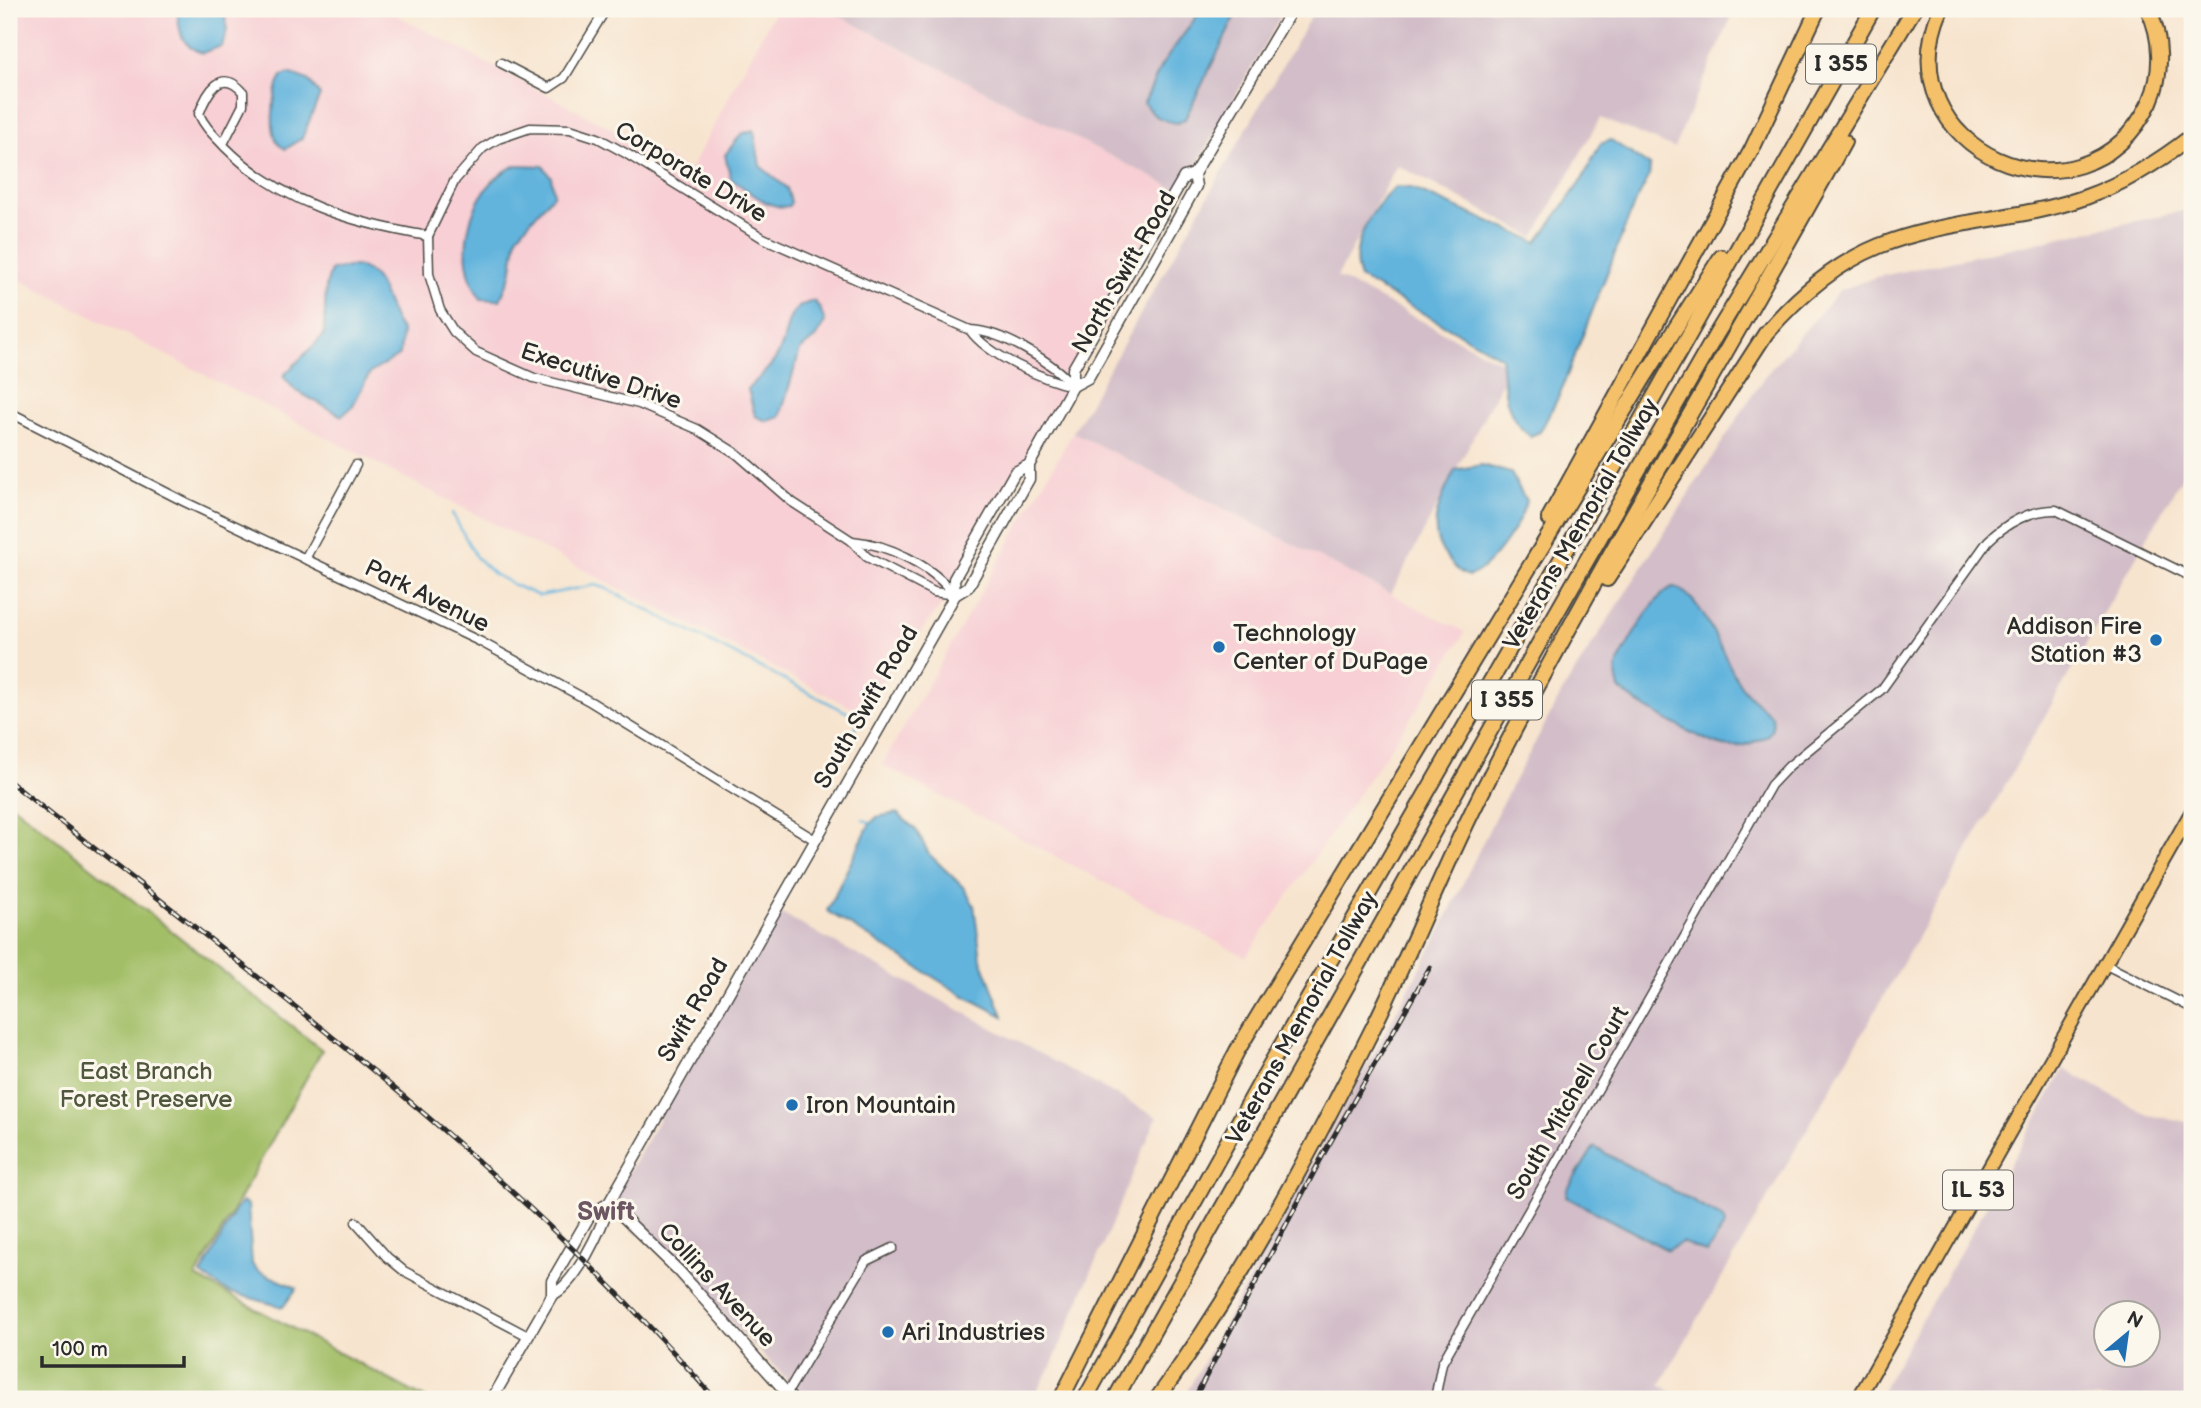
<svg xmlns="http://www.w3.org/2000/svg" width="2201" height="1408" viewBox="0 0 2201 1408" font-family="'Balsamiq Sans',sans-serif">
<rect width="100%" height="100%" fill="#fbf7ec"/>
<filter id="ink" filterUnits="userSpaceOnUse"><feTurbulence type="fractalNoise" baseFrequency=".0143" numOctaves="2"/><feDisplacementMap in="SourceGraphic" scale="14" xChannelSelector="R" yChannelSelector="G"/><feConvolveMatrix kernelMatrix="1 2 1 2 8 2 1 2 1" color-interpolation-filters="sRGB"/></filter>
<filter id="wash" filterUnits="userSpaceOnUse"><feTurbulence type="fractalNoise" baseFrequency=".00686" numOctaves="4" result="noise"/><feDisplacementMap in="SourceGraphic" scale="28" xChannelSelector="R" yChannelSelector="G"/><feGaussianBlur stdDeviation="1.57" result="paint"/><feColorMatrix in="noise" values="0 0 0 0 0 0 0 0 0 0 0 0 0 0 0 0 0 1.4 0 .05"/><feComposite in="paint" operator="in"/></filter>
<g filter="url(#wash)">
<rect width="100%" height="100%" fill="#f7e4ce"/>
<g fill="#f7cfd4">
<path d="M9 9H399L396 15 690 170 776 9H826L1181 192 947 598 858 711 9 274Z"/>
<path d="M1073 432 1465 632 1419 706 1246 957 882 765Z"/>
</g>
<g fill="#d2bdc8" fill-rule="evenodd">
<path d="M826 9H1285L1181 192Z"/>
<path d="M1315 9H1735L1674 148 1600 118 1534 237 1397 165 1337 277 1510 367 1391 594 1073 432Z"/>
<path d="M2192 209V460L1660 1385 1685 1399H1183L1434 943 1498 811 1565 687 1764 377 1840 290 1876 277Z"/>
<path d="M778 912 1157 1117 1050 1369 1032 1399H806L612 1201Z"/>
<path d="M2064 1069 2148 1115 2192 1123V1399H1877ZM2106 1314H2148V1356H2106Z"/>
</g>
<path fill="#a2be66" stroke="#667448" stroke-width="2" d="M9 802 322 1050 196 1277 426 1399H9Z"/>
<g fill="#62b4dd" stroke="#467084" stroke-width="2">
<path d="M177 9H224L227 30 222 46 202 53C180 46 179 30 177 9Z"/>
<path d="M1202 9H1239L1185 119 1178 123C1162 121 1153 117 1144 103L1161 66Z"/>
<path d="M289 73 308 80 320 95 302 138 286 149C265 142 273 92 282 76Z"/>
<path d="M754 130 760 166 787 188 791 202 789 206C769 211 747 189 731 179L725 155 741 134Z"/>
<path d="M1611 140 1650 166 1649 177 1633 207 1559 396 1540 432 1530 436C1504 418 1504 386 1501 357L1360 278C1347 247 1372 208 1395 187L1411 188 1537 242 1582 180 1600 144Z"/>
<path d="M517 165 543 166 551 177 554 194 517 236 511 275 500 300 481 299C451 258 469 184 517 165Z"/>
<path d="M355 266C386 270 385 314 402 331L400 355 370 373 352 407 342 416 295 390 283 376 324 335 326 286 331 270Z"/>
<path d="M814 301 820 308 825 322 816 337 800 350 780 417 767 421 755 416 748 389C758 378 770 369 777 356 792 331 780 309 814 301Z"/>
<path d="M1481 465 1511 473 1526 501C1521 523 1490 570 1469 576 1460 574 1453 566 1448 559 1423 530 1441 499 1455 470Z"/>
<path d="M1674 587C1705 597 1723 660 1741 686 1750 698 1762 706 1772 717 1774 728 1771 735 1761 739 1750 744 1737 749 1724 746 1700 740 1638 705 1619 689 1617 682 1615 674 1617 667 1622 651 1658 589 1674 587Z"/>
<path d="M897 813 916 830 929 854 963 887 974 905 981 959 1003 1016 959 993 827 911 869 825 877 817Z"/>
<path d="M1594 1147 1723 1218 1725 1224 1707 1253 1682 1242 1668 1250 1566 1197 1567 1190Z"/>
<path d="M243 1202 248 1205 252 1264 258 1271 297 1288 283 1307 229 1292 201 1275 236 1209Z"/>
</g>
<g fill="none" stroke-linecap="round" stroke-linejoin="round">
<g stroke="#62b4dd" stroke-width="2.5">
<path d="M452 513 476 557 494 574 514 585 539 596 595 585 605 588 860 719 838 762"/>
<path d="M863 819 870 823"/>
</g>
</g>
</g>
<g filter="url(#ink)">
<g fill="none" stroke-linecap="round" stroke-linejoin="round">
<g stroke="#4a4743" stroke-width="11">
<g id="minor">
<path d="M501 63 549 88 564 78 606 9"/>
<path d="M223 144 243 105V92C221 67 207 92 199 114 205 128 215 136 225 147 281 203 352 223 428 236"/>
<path d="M970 330C987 355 1044 380 1073 386"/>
<path d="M9 412 185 502 481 642 591 702 815 840"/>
<path d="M852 541C888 544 933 566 954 595"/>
<path d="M305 559 356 465"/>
<path d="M955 595 934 592 867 557 852 541 792 502 737 454 697 429 639 404 534 378 476 352 454 332 440 310 429 274 428 236 455 180 483 148 498 139 530 128 570 129 598 138 627 154 763 238 970 330C1002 331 1053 362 1073 386"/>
<path d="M2106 965 2192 1008"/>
<path d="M356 1222 387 1257 404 1271 528 1336"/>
<path d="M787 1393 866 1261 893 1248"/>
<path d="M1435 1399 1442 1363 1771 785 1789 766 1882 689 1988 541C2005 524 2031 509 2056 510L2192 577"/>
</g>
</g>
<g stroke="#4a4743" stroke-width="13">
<g id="tertiary">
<path d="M1073 386 1088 378 1185 206 1196 186 1194 174"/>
<path d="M955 595 954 579 1015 472 1029 465"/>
<path d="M609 1203 680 1272 792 1399"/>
<path d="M552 1295C576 1284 602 1228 609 1203L955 595 968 587 1029 479V465L1073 386V369L1184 177 1194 174 1292 9"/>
<path d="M492 1399 552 1295V1281L590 1215 609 1203"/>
</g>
</g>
<g stroke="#4a4743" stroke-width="16">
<path id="primary" d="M1858 1399 2192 811"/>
</g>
<g stroke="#4a4743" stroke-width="18">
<g id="motorway">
<path d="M1941 9C1880 148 2083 240 2150 102 2163 73 2162 37 2148 9"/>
<path d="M1549 518 1752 149 1818 9"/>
<path d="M1607 579 1766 333C1797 297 1835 264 1879 246 1946 219 2019 221 2086 197 2125 183 2160 161 2192 136"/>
<path d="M1061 1399 1237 1051 1645 376 1721 257"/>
<path d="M1085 1399 1269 1067 1637 427 1873 9"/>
<path d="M1115 1399 1537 647 1717 333 1914 9"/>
<path d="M1157 1399C1241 1284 1310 1154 1374 1026 1413 947 1445 863 1486 784 1598 566 1726 357 1844 142"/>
</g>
</g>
<use href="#minor" stroke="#fff" stroke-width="8"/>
<use href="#tertiary" stroke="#fff" stroke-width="10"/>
<use href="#primary" stroke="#f4c16a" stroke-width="12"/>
<use href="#motorway" stroke="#f4c16a" stroke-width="14"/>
<g stroke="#2b2b2b" stroke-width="5">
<g id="rail">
<path d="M9 781C254 976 510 1161 715 1399"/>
<path d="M1194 1399 1323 1155 1430 967"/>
</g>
</g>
<use href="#rail" stroke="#fbf7ec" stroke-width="2.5" stroke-dasharray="8" stroke-linecap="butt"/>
</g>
</g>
<g fill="#1f6fb2" stroke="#fbf7ec" stroke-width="2.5">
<circle cx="2156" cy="640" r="7"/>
<circle cx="1219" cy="647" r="7"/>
<circle cx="792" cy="1105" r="7"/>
<circle cx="888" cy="1332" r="7"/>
</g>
<g text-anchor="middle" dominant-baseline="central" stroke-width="6" stroke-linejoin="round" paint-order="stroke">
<g fill="#fbf7ec" stroke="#696865" stroke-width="2">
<rect x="1806" y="44.5" width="70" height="39" rx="5"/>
<rect x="1472" y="680.5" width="70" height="39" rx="5"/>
<rect x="1943" y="1170.5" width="70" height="39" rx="5"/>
</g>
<g font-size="23" font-weight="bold" fill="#2b2b2b">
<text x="1841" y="64">I 355</text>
<text x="1507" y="700">I 355</text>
<text x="1978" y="1190">IL 53</text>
</g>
<g font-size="24" fill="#2b2b2b" stroke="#fbf7ec">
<text transform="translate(691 172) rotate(31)">Corporate Drive</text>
<text transform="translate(1124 272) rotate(-60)">North Swift Road</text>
<text transform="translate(601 376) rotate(18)">Executive Drive</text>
<text transform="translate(1581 524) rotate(-60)">Veterans Memorial Tollway</text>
<text transform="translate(427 596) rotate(26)">Park Avenue</text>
<text transform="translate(866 707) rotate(-60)">South Swift Road</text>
<text transform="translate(693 1010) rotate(-60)">Swift Road</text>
<text transform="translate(1302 1018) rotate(-61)">Veterans Memorial Tollway</text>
<text transform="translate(1568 1103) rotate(-60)">South Mitchell Court</text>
<text transform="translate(717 1285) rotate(47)">Collins Avenue</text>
</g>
<g font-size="24" fill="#2b2b2b" stroke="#fbf7ec" text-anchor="start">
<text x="2142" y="626" text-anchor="end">Addison Fire<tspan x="2142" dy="28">Station #3</tspan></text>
<text x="1233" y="633">Technology<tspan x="1233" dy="28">Center of DuPage</tspan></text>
<text x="806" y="1105">Iron Mountain</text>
<text x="902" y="1332">Ari Industries</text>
</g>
<g font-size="24" fill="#4f573d" stroke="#fbf7ec">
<text x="146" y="1071">East Branch<tspan x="146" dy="28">Forest Preserve</tspan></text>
</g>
<g font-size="26" font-weight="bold" fill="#6b5661" stroke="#fbf7ec">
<text x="606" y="1212">Swift</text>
</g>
</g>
<rect width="2201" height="1408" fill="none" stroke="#fbf7ec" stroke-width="35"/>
<g transform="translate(2127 1334) rotate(29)"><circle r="33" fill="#fbf7ec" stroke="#a8a59f" stroke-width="2"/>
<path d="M0-5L12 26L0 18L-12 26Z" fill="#1f6fb2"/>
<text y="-10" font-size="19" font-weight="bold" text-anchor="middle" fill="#2b2b2b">N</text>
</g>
<path d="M42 1356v10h142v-10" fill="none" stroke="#2b2b2b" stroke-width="3.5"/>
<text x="52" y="1356" font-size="21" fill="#2b2b2b" stroke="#fbf7ec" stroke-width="5" paint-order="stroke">100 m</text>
</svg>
